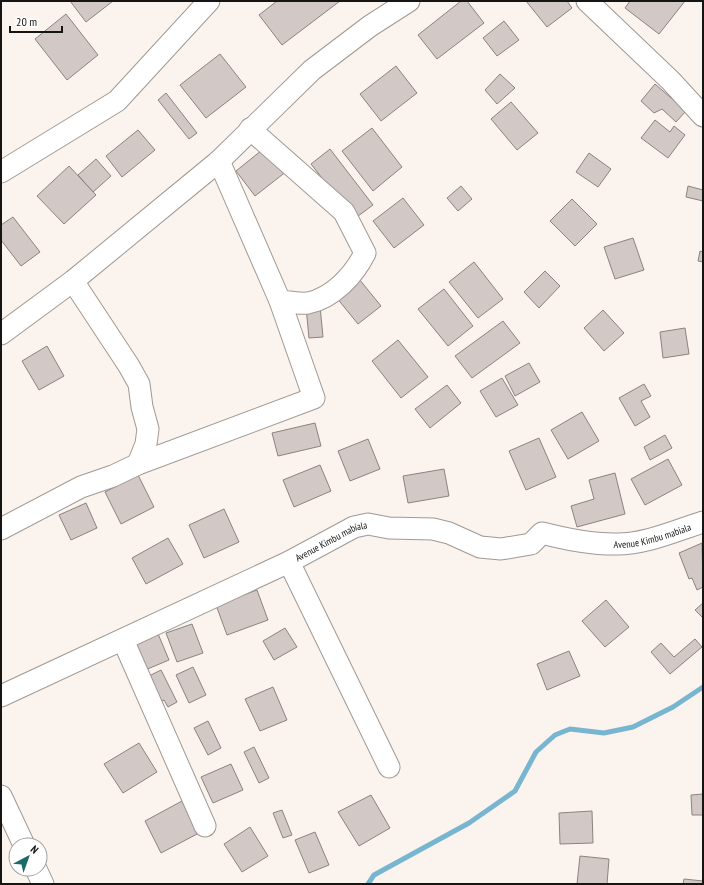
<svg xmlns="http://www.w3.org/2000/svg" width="704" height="885" viewBox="0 0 704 885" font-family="'PT Sans Narrow',sans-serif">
<rect width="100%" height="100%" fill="#fbf4ee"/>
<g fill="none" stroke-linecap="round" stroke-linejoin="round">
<path stroke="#78b5d1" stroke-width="5" d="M368 884 374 875 469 823 515 791 536 752 555 735 570 729 604 733 633 727 673 707 703 687"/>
</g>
<g fill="#d2c9c6" stroke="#8a837f">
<path d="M70 1H113L86 22Z"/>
<path d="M277 1H340L282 45 259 15Z"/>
<path d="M461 1H467L484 23 437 59 418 35Z"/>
<path d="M526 1H567L572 8 547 27Z"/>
<path d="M630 1H685L659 34 625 8Z"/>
<path d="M66 14 98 55 67 80 35 39Z"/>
<path d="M504 21 519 40 497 56 483 38Z"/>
<path d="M220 54 246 87 206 118 180 85Z"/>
<path d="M396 66 417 93 381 121 360 94Z"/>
<path d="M500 74 515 88 497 104 485 90Z"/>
<path d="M655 84 686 111 676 122 662 109 654 113 641 101Z"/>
<path d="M166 93 197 133 189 139 158 100Z"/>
<path d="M511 102 538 133 517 150 491 119Z"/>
<path d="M655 120 670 132 674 126 685 135 668 158 641 138Z"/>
<path d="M372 128 402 167 373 191 342 151Z"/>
<path d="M138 130 155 150 122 177 106 156Z"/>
<path d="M267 146 287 171 255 196 236 171Z"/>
<path d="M330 149 373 205 354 219 311 164Z"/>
<path d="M589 153 611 169 598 187 576 172Z"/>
<path d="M96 159 111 176 93 192 78 175Z"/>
<path d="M69 166 96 195 64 224 37 196Z"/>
<path d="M461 186 472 199 458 211 447 198Z"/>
<path d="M688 186 703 190V201L686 197Z"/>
<path d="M403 198 424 225 394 248 373 221Z"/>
<path d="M572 199 597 224 575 246 550 221Z"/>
<path d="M13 217 40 252 21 266 1 240V225Z"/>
<path d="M633 238 644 270 615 279 604 247Z"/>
<path d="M700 251 703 252V262L698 261Z"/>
<path d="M474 262 503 299 478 318 449 282Z"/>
<path d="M545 271 560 286 539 308 524 292Z"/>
<path d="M359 279 381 306 358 324 336 297Z"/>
<path d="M444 289 473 326 448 346 418 309Z"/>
<path d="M320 306 323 337 309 338 306 307Z"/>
<path d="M603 310 624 333 604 351 584 328Z"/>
<path d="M503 321 520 343 472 378 455 356Z"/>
<path d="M685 328 689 354 663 358 660 332Z"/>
<path d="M398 340 428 377 401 398 372 361Z"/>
<path d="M47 346 64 376 39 390 22 361Z"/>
<path d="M529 363 540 382 515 396 505 376Z"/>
<path d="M502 378 518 405 496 417 480 391Z"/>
<path d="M644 384 651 396 641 401 650 417 635 426 619 398Z"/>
<path d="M447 385 461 403 430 428 415 409Z"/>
<path d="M582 412 599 441 568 459 551 430Z"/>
<path d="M315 423 321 446 278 456 272 433Z"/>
<path d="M665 435 672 448 650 460 644 447Z"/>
<path d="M539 438 556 477 526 490 509 451Z"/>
<path d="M368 439 380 469 350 481 338 451Z"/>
<path d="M668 459 682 485 645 505 631 479Z"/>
<path d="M320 465 331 491 294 507 283 480Z"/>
<path d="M444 469 449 496 408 503 403 476Z"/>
<path d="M615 473 625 514 577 527 571 506 594 499 589 480Z"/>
<path d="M138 475 154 507 121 524 105 492Z"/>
<path d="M86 503 97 528 71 540 59 515Z"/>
<path d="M224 509 239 542 204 558 189 525Z"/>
<path d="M168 538 183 564 146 584 132 558Z"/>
<path d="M702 543 703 587 697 590 692 578 689 579 679 553Z"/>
<path d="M257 590 268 620 227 635 216 605Z"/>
<path d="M606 600 629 627 605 647 582 621Z"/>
<path d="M703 603V618L695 610Z"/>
<path d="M192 624 203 653 177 662 166 633Z"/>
<path d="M285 628 297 647 274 660 263 641Z"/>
<path d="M156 629 169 660 138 673 125 642Z"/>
<path d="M695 639 702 647 670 674 651 652 661 643 674 657Z"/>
<path d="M569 651 580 676 547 690 537 664Z"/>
<path d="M193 667 206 695 189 703 176 675Z"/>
<path d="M161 670 177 702 168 707 164 700 156 704 143 679Z"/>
<path d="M273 687 287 720 260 731 245 699Z"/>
<path d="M208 721 221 748 208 755 194 728Z"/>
<path d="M139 743 157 772 123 793 104 764Z"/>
<path d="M254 747 269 778 259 783 244 752Z"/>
<path d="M231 764 243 790 213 803 201 777Z"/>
<path d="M703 794V815H692L691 795Z"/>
<path d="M371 795 390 828 359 846 338 812Z"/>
<path d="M182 801 199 833 161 853 145 821Z"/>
<path d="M282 810 292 835 283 838 273 813Z"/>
<path d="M592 811 593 843 560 844 559 813Z"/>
<path d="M250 827 268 856 242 872 224 844Z"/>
<path d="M315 832 329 865 309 873 295 840Z"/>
<path d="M580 856 609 859 607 884H577Z"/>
<path d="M684 879 703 881V884H683Z"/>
</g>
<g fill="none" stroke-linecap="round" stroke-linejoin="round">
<g stroke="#a09994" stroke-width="23">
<g id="minor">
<path d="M587 1 671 81 703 116"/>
<path d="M219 161 280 301C289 302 300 304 308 303 333 298 354 275 365 253L344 212 250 129"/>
<path d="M1 172 117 101 209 1"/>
<path d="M1 334 73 281 219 161 312 70 370 26 409 1"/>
<path d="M138 464 314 398 280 301"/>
<path d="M1 529 81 487 113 476 138 464 146 444 148 429 142 407 139 384 129 366 73 281"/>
<path d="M289 562 389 767"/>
<path d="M123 640 205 826"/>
<path id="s1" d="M1 696 289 562 354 527 368 524 389 528 433 529 449 533 480 547 501 549 531 544 542 533C565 539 590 544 614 544 644 545 675 531 703 522"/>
<path d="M1 796 24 845"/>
<path d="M36 869 43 884"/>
</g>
</g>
<use href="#minor" stroke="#fff" stroke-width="21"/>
</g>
<g text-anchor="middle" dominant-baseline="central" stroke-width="3" stroke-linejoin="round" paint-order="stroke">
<g font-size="10" fill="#171513" stroke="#fff">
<text stroke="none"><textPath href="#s1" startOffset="701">Avenue Kimbu mabiala</textPath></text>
<text stroke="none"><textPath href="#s1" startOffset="365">Avenue Kimbu mabiala</textPath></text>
</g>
</g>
<rect width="704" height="885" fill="none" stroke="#171513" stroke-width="4"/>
<g transform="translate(28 857) rotate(41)"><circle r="19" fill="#ffffff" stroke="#a2a1a1"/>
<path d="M0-3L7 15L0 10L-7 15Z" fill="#1c6969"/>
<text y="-6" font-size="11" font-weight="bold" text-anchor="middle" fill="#171513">N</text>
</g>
<path d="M10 26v6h52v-6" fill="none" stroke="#171513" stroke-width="2"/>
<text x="16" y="26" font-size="12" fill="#171513" stroke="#ffffff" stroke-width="3" paint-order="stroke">20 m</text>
</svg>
